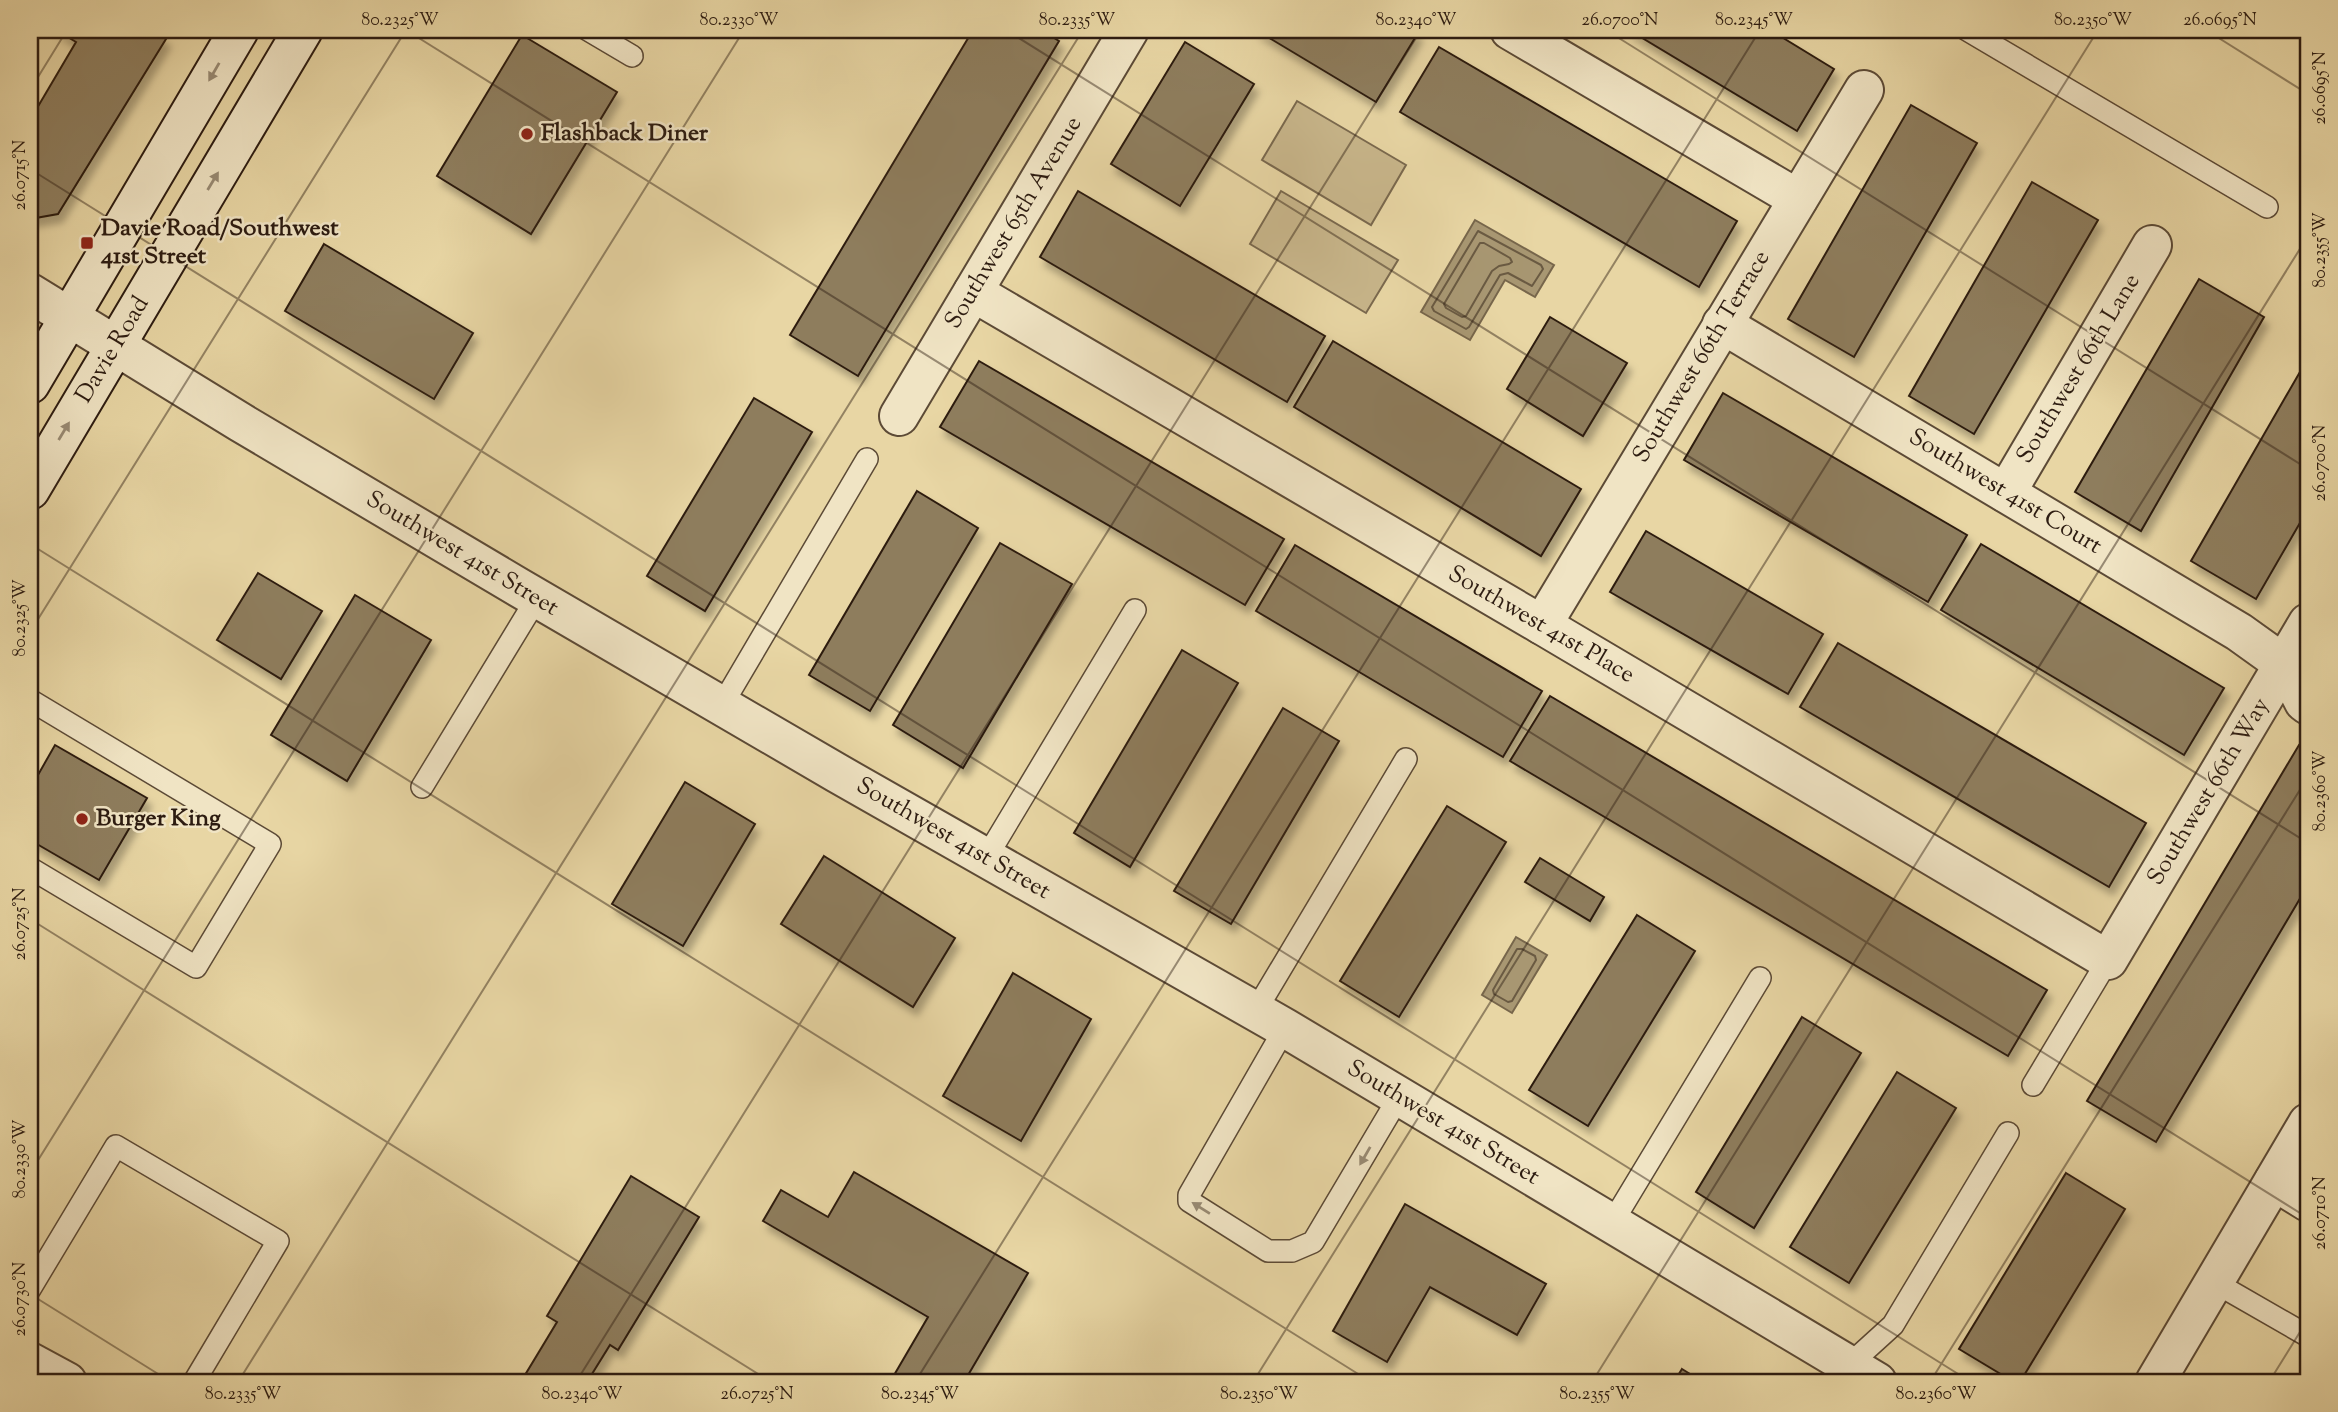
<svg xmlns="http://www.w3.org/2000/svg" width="2338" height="1412" viewBox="0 0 2338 1412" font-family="'Sorts Mill Goudy',serif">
<defs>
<filter id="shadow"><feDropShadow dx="4.5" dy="8" stdDeviation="3.5" flood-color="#0004"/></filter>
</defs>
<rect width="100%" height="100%" fill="#e8d6a4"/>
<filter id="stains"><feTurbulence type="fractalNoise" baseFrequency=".00286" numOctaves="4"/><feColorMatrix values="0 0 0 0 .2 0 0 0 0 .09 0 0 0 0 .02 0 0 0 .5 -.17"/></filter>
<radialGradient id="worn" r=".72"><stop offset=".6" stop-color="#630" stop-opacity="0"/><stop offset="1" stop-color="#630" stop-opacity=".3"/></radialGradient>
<g fill="#c8b68b" stroke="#7a694e" stroke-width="2">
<path d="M1297 101 1406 165 1371 225 1262 160Z"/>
<path d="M1281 191 1398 260 1366 313 1250 244Z"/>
</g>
<g fill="#a89772" stroke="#77664b" stroke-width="2">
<path d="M1475 220 1554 265 1535 297 1505 280 1470 340 1421 312Z"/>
<path d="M1516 937 1547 955 1512 1013 1482 995Z"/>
</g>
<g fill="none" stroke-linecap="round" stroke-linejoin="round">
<g stroke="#6a5a42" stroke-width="2">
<path d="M1478 231 1541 265 1543 269 1532 286 1508 273 1500 275 1469 327 1466 329 1434 311 1432 307Z"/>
<path d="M1480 243H1484L1510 258 1512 262 1509 264 1499 266 1492 271 1466 316 1462 317 1446 308 1444 304Z"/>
<path d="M1522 949 1535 956 1536 960 1512 1001 1508 1002 1494 994 1493 990 1517 949Z"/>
</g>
</g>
<g fill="#8e7d5d" stroke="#2d1c11" stroke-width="2" filter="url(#shadow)">
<path d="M56 30H152L166 39 58 214 30 219V120L76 42Z"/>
<path d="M973 30H1041L1059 41 858 376 790 335Z"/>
<path d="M1256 30H1412L1418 33 1376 102Z"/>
<path d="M1629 30H1770L1834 69 1797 131Z"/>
<path d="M522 35 617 92 531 234 437 176Z"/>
<path d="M1185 42 1254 84 1180 206 1111 164Z"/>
<path d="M1439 47 1737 221 1699 287 1400 112Z"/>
<path d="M1911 105 1977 143 1854 357 1788 319Z"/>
<path d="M2032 182 2098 220 1974 434 1909 396Z"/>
<path d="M1078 191 1325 336 1287 402 1040 257Z"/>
<path d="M324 244 473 333 434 399 285 311Z"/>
<path d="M2199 279 2264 317 2141 531 2075 492Z"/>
<path d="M1550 317 1627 363 1583 436 1507 389Z"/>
<path d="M1333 341 1581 489 1541 556 1294 407Z"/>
<path d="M2308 358V509L2256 599 2191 561Z"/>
<path d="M979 361 1284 539 1245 605 940 427Z"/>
<path d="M1723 393 1967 535 1928 602 1684 460Z"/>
<path d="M754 398 812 432 705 611 647 576Z"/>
<path d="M917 491 978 528 870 711 809 675Z"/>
<path d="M1646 531 1823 634 1788 694 1610 592Z"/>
<path d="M1000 543 1072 584 963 768 893 725Z"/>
<path d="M1981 544 2224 688 2184 755 1941 610Z"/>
<path d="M1295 545 1542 691 1503 757 1256 611Z"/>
<path d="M258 573 322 611 281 679 217 640Z"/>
<path d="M355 595 431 640 347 781 271 735Z"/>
<path d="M1838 643 2146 823 2109 887 1800 707Z"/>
<path d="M1182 650 1238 683 1130 867 1074 833Z"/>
<path d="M1550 696 2047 990 2008 1056 1510 761Z"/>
<path d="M1283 708 1339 741 1231 924 1174 891Z"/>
<path d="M55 745 147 798 99 880 30 840V789Z"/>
<path d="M2299 745 2308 750V885L2156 1142 2087 1101Z"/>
<path d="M685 782 755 824 683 946 612 904Z"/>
<path d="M1447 806 1506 842 1399 1017 1340 981Z"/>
<path d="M824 856 955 938 913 1007 781 924Z"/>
<path d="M1540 858 1604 897 1590 921 1525 882Z"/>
<path d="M1637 915 1695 951 1588 1126 1529 1090Z"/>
<path d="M1013 973 1091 1019 1021 1141 943 1096Z"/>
<path d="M1802 1017 1861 1053 1754 1228 1696 1192Z"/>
<path d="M1897 1072 1956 1108 1849 1283 1790 1247Z"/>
<path d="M854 1172 1028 1273 964 1382H890L928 1317 763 1221 781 1190 828 1217Z"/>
<path d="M2066 1173 2125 1209 2020 1382H2014L1959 1349Z"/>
<path d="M631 1176 699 1217 618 1350 610 1345 587 1382H536L525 1375 557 1322 547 1316Z"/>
<path d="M1405 1204 1546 1284 1517 1335 1430 1287 1387 1362 1333 1331Z"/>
<path d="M1682 1369 1703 1382H1674Z"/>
</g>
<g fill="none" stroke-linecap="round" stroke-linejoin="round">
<g stroke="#5c4a36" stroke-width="24">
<g id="service">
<path d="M588 30 632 56"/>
<path d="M1967 30 2267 207"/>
<path d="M30 700 270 844 196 967 30 868"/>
<path d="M722 705 867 459"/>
<path d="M422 787 537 598"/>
<path d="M986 858 1135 610"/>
<path d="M1255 1012 1406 759"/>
<path d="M1285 1028 1189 1195V1201L1268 1251H1292L1313 1242 1399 1097"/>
<path d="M2033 1085 2108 960"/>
<path d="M1612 1223 1760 978"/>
<path d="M2214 1282 2308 1336"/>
<path d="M30 1289 116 1146 278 1241 194 1382"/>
<path d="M1839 1382 1849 1365 1893 1325 2008 1133"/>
</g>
</g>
<g stroke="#5c4a36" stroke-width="42">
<g id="minor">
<path d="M1510 30 1798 199"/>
<path d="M973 292 1542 625 2108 960 2308 623"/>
<path d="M30 293 240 422 518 587 837 773 1285 1028 1877 1382"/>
<path d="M1722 324 2239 632 2285 665 2308 673"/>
<path d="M899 416 1129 30"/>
<path d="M2006 493 2152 245"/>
<path d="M1542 625 1864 90"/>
<path d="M2285 665 2304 702 2308 705"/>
<path d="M2274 1181 2308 1202"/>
<path d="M2155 1382 2308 1123"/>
</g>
</g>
<g stroke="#5c4a36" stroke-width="42">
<path id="tertiary" d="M30 1362 67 1382"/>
</g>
<g stroke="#2d1c11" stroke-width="42">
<g id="secondary">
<path d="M30 384 239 30"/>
<path d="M30 490 303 30"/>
</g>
</g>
<use href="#service" stroke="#f0e4c4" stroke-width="21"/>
<use href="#minor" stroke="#f0e4c4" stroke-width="38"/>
<use href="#tertiary" stroke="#f0e4c4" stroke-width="38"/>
<use href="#secondary" stroke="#f0e4c4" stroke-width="38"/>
</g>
<defs><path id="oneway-solid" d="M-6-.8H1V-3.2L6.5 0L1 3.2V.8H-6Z" transform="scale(1.75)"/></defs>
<g fill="#988a73">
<use href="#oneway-solid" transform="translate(214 72) rotate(120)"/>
<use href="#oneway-solid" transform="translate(213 181) rotate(-59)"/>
<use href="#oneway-solid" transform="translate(64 431) rotate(-59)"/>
<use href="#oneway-solid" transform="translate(1365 1156) rotate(120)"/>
<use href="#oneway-solid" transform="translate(1201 1208) rotate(-148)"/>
</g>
<path fill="none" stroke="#2d1c11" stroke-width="2" stroke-opacity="0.45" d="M406 30 2308 1218M1006 30 2308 843M1606 30 2308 469M2206 30 2308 94M30 90 67 30M30 169 1971 1382M30 544 1371 1382M30 632 406 30M30 919 771 1382M30 1173 744 30M30 1294 171 1382M238 1382 1083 30M576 1382 1421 30M915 1382 1760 30M1253 1382 2098 30M1592 1382 2308 236M1930 1382 2308 777M2269 1382 2308 1319"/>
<g fill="#8f2418" stroke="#f0e4c4" stroke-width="2.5">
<circle cx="527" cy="134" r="7"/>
<rect x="80" y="236" width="14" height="14" rx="3.5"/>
<circle cx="82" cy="819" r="7"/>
</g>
<g text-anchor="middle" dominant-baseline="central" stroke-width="5" stroke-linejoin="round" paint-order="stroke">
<g font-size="24" font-weight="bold" fill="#2d1c11" stroke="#f0e4c4" text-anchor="start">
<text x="541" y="134">Flashback Diner</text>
<text x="101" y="229">Davie Road/Southwest<tspan x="101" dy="28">41st Street</tspan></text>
<text x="96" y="819">Burger King</text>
</g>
<g font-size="24" fill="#2d1c11" stroke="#f0e4c4">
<text transform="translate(1014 223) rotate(-59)">Southwest 65th Avenue</text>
<text transform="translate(113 350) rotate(-59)">Davie Road</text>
<text transform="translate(1702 357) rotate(-59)">Southwest 66th Terrace</text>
<text transform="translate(2079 369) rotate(-59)">Southwest 66th Lane</text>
<text transform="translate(2005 492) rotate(31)">Southwest 41st Court</text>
<text transform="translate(462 554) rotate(31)">Southwest 41st Street</text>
<text transform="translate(1541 625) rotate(30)">Southwest 41st Place</text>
<text transform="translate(2209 792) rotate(-59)">Southwest 66th Way</text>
<text transform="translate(953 839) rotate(30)">Southwest 41st Street</text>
<text transform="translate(1443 1123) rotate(31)">Southwest 41st Street</text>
</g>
</g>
<rect width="2338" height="1412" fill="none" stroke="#e8d6a4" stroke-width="77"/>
<rect x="38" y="38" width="2262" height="1336" fill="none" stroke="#2d1c11" stroke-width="2.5"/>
<g font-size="18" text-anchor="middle" fill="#2d1c11">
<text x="400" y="25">80.2325°W</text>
<text x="739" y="25">80.2330°W</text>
<text x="1077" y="25">80.2335°W</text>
<text x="1416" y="25">80.2340°W</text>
<text x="1620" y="25">26.0700°N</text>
<text x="1754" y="25">80.2345°W</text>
<text x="2093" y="25">80.2350°W</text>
<text x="2220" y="25">26.0695°N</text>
<text transform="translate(2319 88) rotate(-90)" y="6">26.0695°N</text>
<text transform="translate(19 175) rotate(-90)" y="6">26.0715°N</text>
<text transform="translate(2319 250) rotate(-90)" y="6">80.2355°W</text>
<text transform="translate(2319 463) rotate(-90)" y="6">26.0700°N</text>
<text transform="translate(19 618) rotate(-90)" y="6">80.2325°W</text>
<text transform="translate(2319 791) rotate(-90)" y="6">80.2360°W</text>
<text transform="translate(19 924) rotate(-90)" y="6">26.0725°N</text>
<text transform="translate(19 1159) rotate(-90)" y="6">80.2330°W</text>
<text transform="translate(2319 1213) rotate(-90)" y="6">26.0710°N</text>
<text transform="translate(19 1299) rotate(-90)" y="6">26.0730°N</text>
<text x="243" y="1399">80.2335°W</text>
<text x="582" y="1399">80.2340°W</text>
<text x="757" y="1399">26.0725°N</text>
<text x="920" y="1399">80.2345°W</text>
<text x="1259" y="1399">80.2350°W</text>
<text x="1597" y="1399">80.2355°W</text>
<text x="1936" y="1399">80.2360°W</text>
</g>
<rect width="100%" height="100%" filter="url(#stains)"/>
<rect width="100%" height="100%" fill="url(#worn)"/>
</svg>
